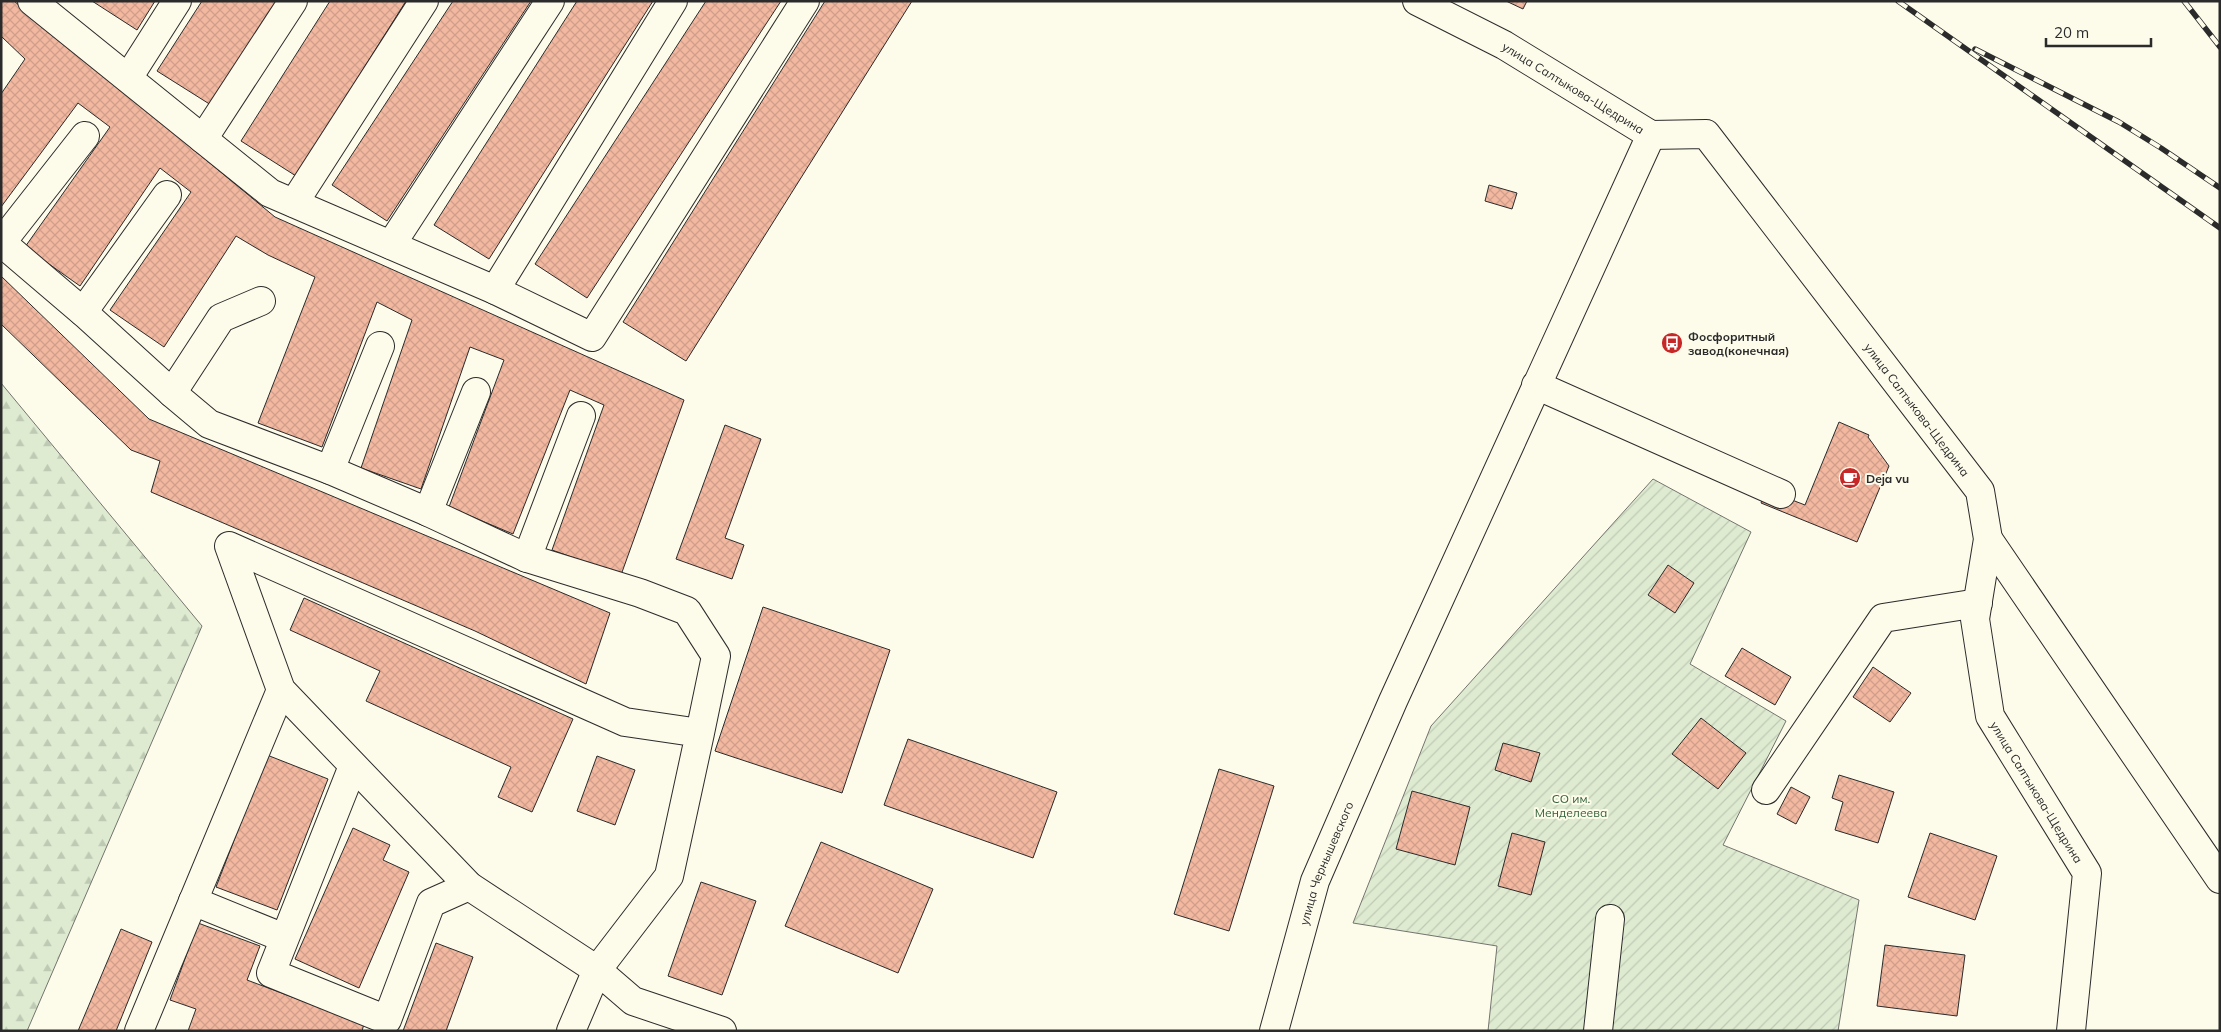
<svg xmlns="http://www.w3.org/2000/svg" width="2221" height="1032" viewBox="0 0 2221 1032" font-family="Mulish,sans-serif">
<defs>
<pattern id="forest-firs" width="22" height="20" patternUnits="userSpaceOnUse" patternTransform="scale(1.25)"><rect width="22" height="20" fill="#deebd1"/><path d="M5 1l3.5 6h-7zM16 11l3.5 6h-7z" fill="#bfcab4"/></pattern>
<pattern id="garden-furrows" width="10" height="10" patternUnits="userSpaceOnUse" patternTransform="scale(1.25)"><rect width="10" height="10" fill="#deebd1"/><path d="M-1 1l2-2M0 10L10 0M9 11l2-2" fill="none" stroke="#bfcab4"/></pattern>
<pattern id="building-cross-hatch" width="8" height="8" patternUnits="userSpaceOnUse" patternTransform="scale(1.25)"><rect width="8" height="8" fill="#f2b8a0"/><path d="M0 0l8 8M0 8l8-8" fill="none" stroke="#d09e8a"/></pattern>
</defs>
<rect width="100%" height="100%" fill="#fdfbea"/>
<path fill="url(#forest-firs)" stroke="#74746e" d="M1 383 202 626 27 1031H1Z"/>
<path fill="url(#garden-furrows)" stroke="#74746e" d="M1653 479 1751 532 1690 664 1786 721 1723 845 1859 900 1838 1031H1488L1497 946 1353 923 1431 726Z"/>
<g fill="url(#building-cross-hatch)" stroke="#2b2b2b">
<path d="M1 1H14L275 217 684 400 621 575 552 550 604 405 570 390 513 534 449 507 504 360 470 347 421 489 361 468 412 320 377 302 322 447 258 423 315 277 268 255 236 236 164 347 110 310 191 192 160 168 80 286 25 247 110 127 78 103 1 207V94L25 59 2 37 1 38Z"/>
<path d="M92 1H155L137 30Z"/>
<path d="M202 1H277L211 105 157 71Z"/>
<path d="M330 1H406L296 176 241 141Z"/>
<path d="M453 1H531L387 221 332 185Z"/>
<path d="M577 1H653L489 259 434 225Z"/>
<path d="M706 1H781L587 298 535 264Z"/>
<path d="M825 1H912L686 361 623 322Z"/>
<path d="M1506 1H1527L1523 9Z"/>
<path d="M1489 185 1517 193 1512 209 1485 201Z"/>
<path d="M1 276 149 419 610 613 586 684 475 631 151 492 160 461 131 450 1 324Z"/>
<path d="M1839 422 1869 435 1868 437 1889 466 1857 542 1761 503 1766 490 1805 505Z"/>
<path d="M725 425 761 439 725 538 744 545 732 579 676 559Z"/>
<path d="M1668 565 1694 583 1675 613 1648 595Z"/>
<path d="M304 598 573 719 532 812 498 797 511 767 366 701 380 671 290 630Z"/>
<path d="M763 607 890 650 842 793 715 751Z"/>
<path d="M1742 648 1791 677 1775 705 1725 676Z"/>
<path d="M1873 667 1911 693 1890 722 1853 697Z"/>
<path d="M1701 718 1746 753 1718 789 1672 754Z"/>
<path d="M908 739 1057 792 1033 858 884 805Z"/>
<path d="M1503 743 1540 753 1531 782 1495 770Z"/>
<path d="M267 755 328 779 277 910 216 887Z"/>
<path d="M597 756 635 770 615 825 577 811Z"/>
<path d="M1219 769 1274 786 1229 931 1174 914Z"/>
<path d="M1839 775 1894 792 1878 843 1835 830 1843 802 1832 798Z"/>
<path d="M1791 787 1810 797 1796 824 1777 814Z"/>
<path d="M1412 791 1470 807 1455 865 1396 849Z"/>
<path d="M353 828 390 845 383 860 409 872 359 988 295 959Z"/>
<path d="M1512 833 1545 842 1531 895 1498 886Z"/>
<path d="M1930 833 1997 856 1975 920 1908 897Z"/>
<path d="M821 842 933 889 898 973 785 926Z"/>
<path d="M701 882 756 901 722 995 668 976Z"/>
<path d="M198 923 260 946 247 980 364 1024 362 1031H188L196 1009 170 1000Z"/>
<path d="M121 929 152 942 116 1031H78Z"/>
<path d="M436 943 473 957 446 1031H403Z"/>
<path d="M1885 945 1965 955 1957 1016 1877 1006Z"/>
</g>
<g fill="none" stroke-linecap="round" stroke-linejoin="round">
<g stroke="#2b2b2b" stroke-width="30">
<g id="minor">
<path d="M32 1 270 193 495 290 592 337 805 1"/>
<path id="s1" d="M1417 1 1504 45 1651 135 1706 134 1980 491 1988 539 1975 619 1990 716 2087 873 2071 1031"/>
<path d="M128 78 177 1"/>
<path d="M203 139 293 1"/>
<path d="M294 203 424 1"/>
<path d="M1 243 85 136"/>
<path d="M2 243 83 312 167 195"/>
<path d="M391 245 550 1"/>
<path d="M495 290 673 1"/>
<path d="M83 312 172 393 221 318 261 301"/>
<path d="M1536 385 1781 494"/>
<path d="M172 393 209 424 330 470 380 346"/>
<path d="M330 470 428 512 476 392"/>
<path d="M428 512 527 558 581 416"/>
<path d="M1988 539 2220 879"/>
<path d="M527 558 640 593 687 611 716 656 700 733 625 722 229 546 281 690 469 886 597 970 669 876 700 733"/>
<path d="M353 766 271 973 387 1020 431 903 469 886"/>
<path d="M1766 790 1883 618 1978 603"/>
<path d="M193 901 284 938"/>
<path d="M139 1031 281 690"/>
<path d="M571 1031 597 970 633 1001 722 1031"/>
<path id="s2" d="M1274 1031 1315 881 1393 701 1651 135"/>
<path d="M1598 1031 1610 919"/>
</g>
</g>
<use href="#minor" stroke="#fdfbea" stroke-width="28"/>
<g stroke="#2b2b2b" stroke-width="5.5">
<g id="rail">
<path d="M1898 1 2220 228"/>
<path d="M2184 1 2220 47"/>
<path d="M1975 49 2119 122 2161 148 2220 188"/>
</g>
</g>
<use href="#rail" stroke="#fdfbea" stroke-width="4" stroke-dasharray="11" stroke-linecap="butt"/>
</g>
<defs>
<g id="bus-disc" transform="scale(1.125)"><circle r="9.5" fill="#c62828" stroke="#fdfbea"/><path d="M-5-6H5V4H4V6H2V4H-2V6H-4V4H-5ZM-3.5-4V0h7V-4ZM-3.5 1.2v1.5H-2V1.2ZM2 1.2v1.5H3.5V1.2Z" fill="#fff"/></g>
<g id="cafe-disc" transform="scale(1.125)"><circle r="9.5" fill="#c62828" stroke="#fdfbea"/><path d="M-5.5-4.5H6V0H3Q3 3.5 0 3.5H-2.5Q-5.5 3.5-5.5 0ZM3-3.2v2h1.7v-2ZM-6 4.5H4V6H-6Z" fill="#fff"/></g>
</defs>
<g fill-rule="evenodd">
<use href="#bus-disc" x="1672" y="343"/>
<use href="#cafe-disc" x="1850" y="478"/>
</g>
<g text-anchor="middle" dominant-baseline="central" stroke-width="4" stroke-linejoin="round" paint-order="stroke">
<g font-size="12" fill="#2b2b2b" stroke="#fdfbea">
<text stroke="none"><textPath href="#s1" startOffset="179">улица Салтыкова-Щедрина</textPath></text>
<text stroke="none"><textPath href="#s1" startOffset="672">улица Салтыкова-Щедрина</textPath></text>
<text stroke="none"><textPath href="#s1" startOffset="1092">улица Салтыкова-Щедрина</textPath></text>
<text stroke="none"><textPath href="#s2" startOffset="176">улица Чернышевского</textPath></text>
</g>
<g font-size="12" font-weight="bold" fill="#2b2b2b" stroke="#fdfbea" text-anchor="start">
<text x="1688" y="336">Фосфоритный<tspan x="1688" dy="14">завод(конечная)</tspan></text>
<text x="1866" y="478">Deja vu</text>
</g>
<g font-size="12" fill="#34623c" stroke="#fdfbea">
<text x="1571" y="798">СО им.<tspan x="1571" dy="14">Менделеева</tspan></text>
</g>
</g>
<rect width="2221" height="1032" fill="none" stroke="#2b2b2b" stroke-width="5"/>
<path d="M2046 38v8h105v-8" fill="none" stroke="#2b2b2b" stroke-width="2.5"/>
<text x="2054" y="38" font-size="15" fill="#2b2b2b" stroke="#fdfbea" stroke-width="4" paint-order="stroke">20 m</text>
</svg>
